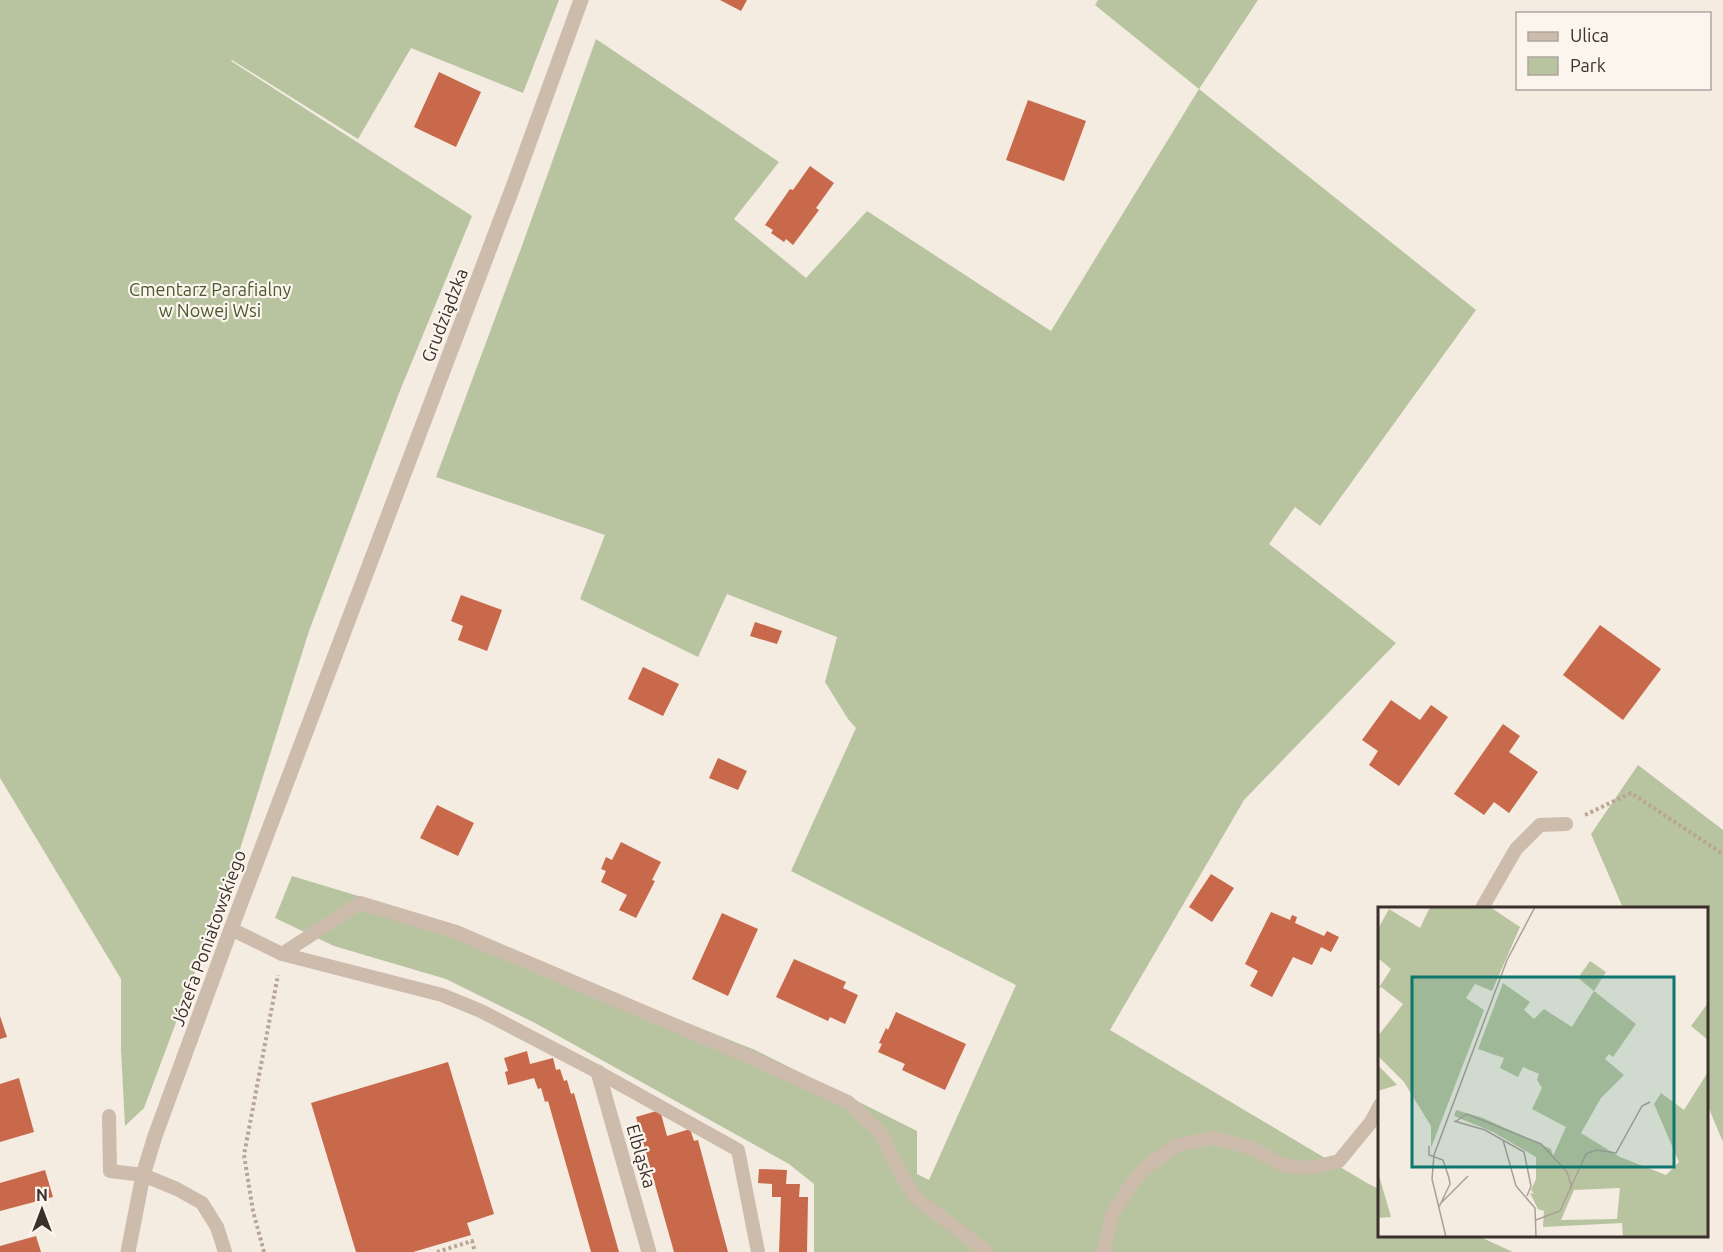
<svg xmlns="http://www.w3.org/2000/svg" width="1723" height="1252" viewBox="0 0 1723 1252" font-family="Ubuntu,sans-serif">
<rect width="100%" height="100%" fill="#f4ebe1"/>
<g fill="#b8c4a0">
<path d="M0 0H559L523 93 411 48 358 139 232 60 231 61 472 216 399 393 309 631 235 865 144 1108 125 1126 121 1050V979L0 778Z"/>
<path d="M1098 0H1258L1199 89 1476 310 1320 526 1295 507 1269 544 1396 643 1244 800 1110 1030 1367 1183 1379 1189 1380 1236H1478L1513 1252H814V1184L789 1164 535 1023 446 979 334 946 275 918 292 876 464 928 630 1000 755 1050 917 1131V1174L929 1180 1016 985 791 871 856 728 848 719 825 682 837 637 727 594 698 657 580 599 605 535 436 477 523 243 596 39 779 162 734 219 806 278 867 211 1051 331 1199 89 1095 5Z"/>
<path d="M1638 765 1723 830V1142L1707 1104 1706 908H1623L1591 834Z"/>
</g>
<g fill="#c8694b">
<path d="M720 0H747L741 11Z"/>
<path d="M439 72 481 92 456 147 414 127Z"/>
<path d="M1028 100 1086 121 1064 181 1006 160Z"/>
<path d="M810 166 834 183 816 208 819 210 793 245 786 239 784 242 771 233 773 230 765 225 790 189 793 190Z"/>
<path d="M461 595 502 610 487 651 458 640 463 626 451 621Z"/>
<path d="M755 622 782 631 777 644 750 636Z"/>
<path d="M1600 625 1661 669 1623 720 1563 675Z"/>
<path d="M643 667 679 684 663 716 628 699Z"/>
<path d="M1391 700 1420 720 1431 705 1448 717 1399 786 1369 765 1378 751 1362 740Z"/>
<path d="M1503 724 1520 736 1509 752 1538 772 1509 813 1494 802 1484 815 1454 794Z"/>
<path d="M718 758 747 771 738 790 709 778Z"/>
<path d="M437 805 474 823 458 856 420 838Z"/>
<path d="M621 842 661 862 652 880 655 881 636 918 619 910 627 895 601 882 606 871 601 869 606 857 612 860Z"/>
<path d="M1211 874 1234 888 1212 922 1189 907Z"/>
<path d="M1271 912 1290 920 1292 915 1297 917 1295 923 1324 936 1327 931 1339 937 1331 952 1321 947 1312 965 1293 957 1272 997 1250 986 1258 971 1245 964Z"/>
<path d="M722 913 758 929 728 996 692 979Z"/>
<path d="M794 959 846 982 843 988 858 995 845 1024 830 1017 828 1021 776 997Z"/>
<path d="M896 1012 966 1044 945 1090 902 1070 905 1064 878 1052 882 1044 879 1043 886 1028 888 1030Z"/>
<path d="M0 1016 7 1037 0 1039Z"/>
<path d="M527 1051 530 1064 553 1058 556 1070 560 1069 564 1081 567 1080 571 1094 574 1093 619 1252H591L548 1101 545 1102 541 1088 538 1089 534 1078 508 1085 505 1072 508 1071 504 1058Z"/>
<path d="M448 1062 494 1214 467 1223 471 1235 413 1252H356L311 1103Z"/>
<path d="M19 1078 34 1132 0 1142V1084Z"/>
<path d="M660 1110 667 1136 690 1129 694 1141 698 1140 728 1252H674L636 1117Z"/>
<path d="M759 1169 787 1170 786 1184H800L799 1197H808L807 1252H779L781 1197H772V1184L758 1183Z"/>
<path d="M45 1170 53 1197 0 1211V1183Z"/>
<path d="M36 1236 41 1252H0V1246Z"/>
</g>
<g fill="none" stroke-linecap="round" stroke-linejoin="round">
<g stroke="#b9a596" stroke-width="4" stroke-dasharray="3 3" stroke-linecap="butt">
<path d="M1585 815 1631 793 1723 854"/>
<path d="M264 1252 253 1211 244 1155 278 975"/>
<path d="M437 1252 472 1241 475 1252"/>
</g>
<g stroke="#cdbbac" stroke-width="14">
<path d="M1482 908 1516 849 1540 825 1566 824"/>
<path d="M231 929 282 954 442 995 481 1011 598 1072 738 1150 758 1252"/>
<path d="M282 954 360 903 456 932 745 1055 848 1102 880 1132 898 1169 915 1197 987 1252"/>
<path d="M109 1116 110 1171 143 1175 177 1189 202 1203 217 1227 225 1252"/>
<path d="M1104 1252 1111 1217 1128 1189 1145 1168 1177 1145 1213 1138 1249 1147 1285 1166 1310 1168 1339 1161 1371 1122 1380 1105"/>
</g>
<path stroke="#cdbbac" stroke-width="15" d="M598 1072 649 1252"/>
<path stroke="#cdbbac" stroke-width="15" d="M128 1252 143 1175 155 1136 231 929 513 187 581 0"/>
</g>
<g text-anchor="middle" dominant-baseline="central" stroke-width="4.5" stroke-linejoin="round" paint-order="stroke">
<g font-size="18" fill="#4a5a2e" stroke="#fbf5ee">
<text x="210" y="289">Cmentarz Parafialny<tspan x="210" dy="21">w Nowej Wsi</tspan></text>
</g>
<g font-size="18" fill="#3b302b" stroke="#fbf5ee">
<text transform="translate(444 315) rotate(-69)">Grudziądzka</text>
<text transform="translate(208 938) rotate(-70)">Józefa Poniatowskiego</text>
<text transform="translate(642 1156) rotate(74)">Elbląska</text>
</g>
</g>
<g transform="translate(1378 907)">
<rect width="330" height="330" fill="#f4ebe1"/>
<path d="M52 0H112L142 20 114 84 97 77 88 91 106 103 53 241V219L26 175 0 149V129L25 97 3 80 0 82 13 62 0 51V22L11 2 42 21ZM212 54 228 65 216 84 258 117 235 150 231 147 227 152 246 168 223 191 203 226 242 250 288 268 301 255 276 197 283 186 306 203 330 165V330H245L244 316 165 320 166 304 160 302 152 286 156 287 153 283 158 272V250L115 225 76 209 78 203 105 211 173 242 175 249 188 220 154 202 164 181 159 173 161 167 145 160 140 170 122 161 126 151 100 142 125 76 152 95 146 103 156 112 166 102 194 120 216 84 200 71ZM242 281 239 312 183 313 196 283ZM330 96V133L313 119ZM0 158 19 178 0 184ZM0 265 13 310 0 311Z" fill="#b8c4a0" fill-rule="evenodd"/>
<path fill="none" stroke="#aaa098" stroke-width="1.5" d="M76 214 107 223 146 245 153 279 149 289M77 215 89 207 163 237 189 265 194 281M125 233 138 279 157 301 158 330M51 239V248L65 253 71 271 72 277 61 300M62 297 90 269M158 313 182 304 208 247 218 243 238 246 264 199 272 195M68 330 54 272 56 248 129 53 157 0"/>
<path fill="#0f766e" fill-opacity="0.15" stroke="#0f766e" stroke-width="3" d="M34 70H296V260H34Z"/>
<rect width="330" height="330" fill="none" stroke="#3b302b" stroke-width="3"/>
</g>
<rect x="1516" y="12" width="195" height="78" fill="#fbf5ee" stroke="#aea6a0" stroke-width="1.5"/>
<rect x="1528" y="32" width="30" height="9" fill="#cdbbac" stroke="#aea6a0" stroke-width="1.5"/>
<text x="1570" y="42" font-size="18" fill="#3b302b">Ulica</text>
<rect x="1528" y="57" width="30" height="18" fill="#b8c4a0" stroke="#aea6a0" stroke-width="1.5"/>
<text x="1570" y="72" font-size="18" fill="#3b302b">Park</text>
<g transform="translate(42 1210)" stroke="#fbf5ee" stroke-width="4.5" paint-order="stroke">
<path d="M0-4.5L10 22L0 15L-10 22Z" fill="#3b302b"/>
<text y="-9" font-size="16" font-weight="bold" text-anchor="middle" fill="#3b302b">N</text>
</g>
</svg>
